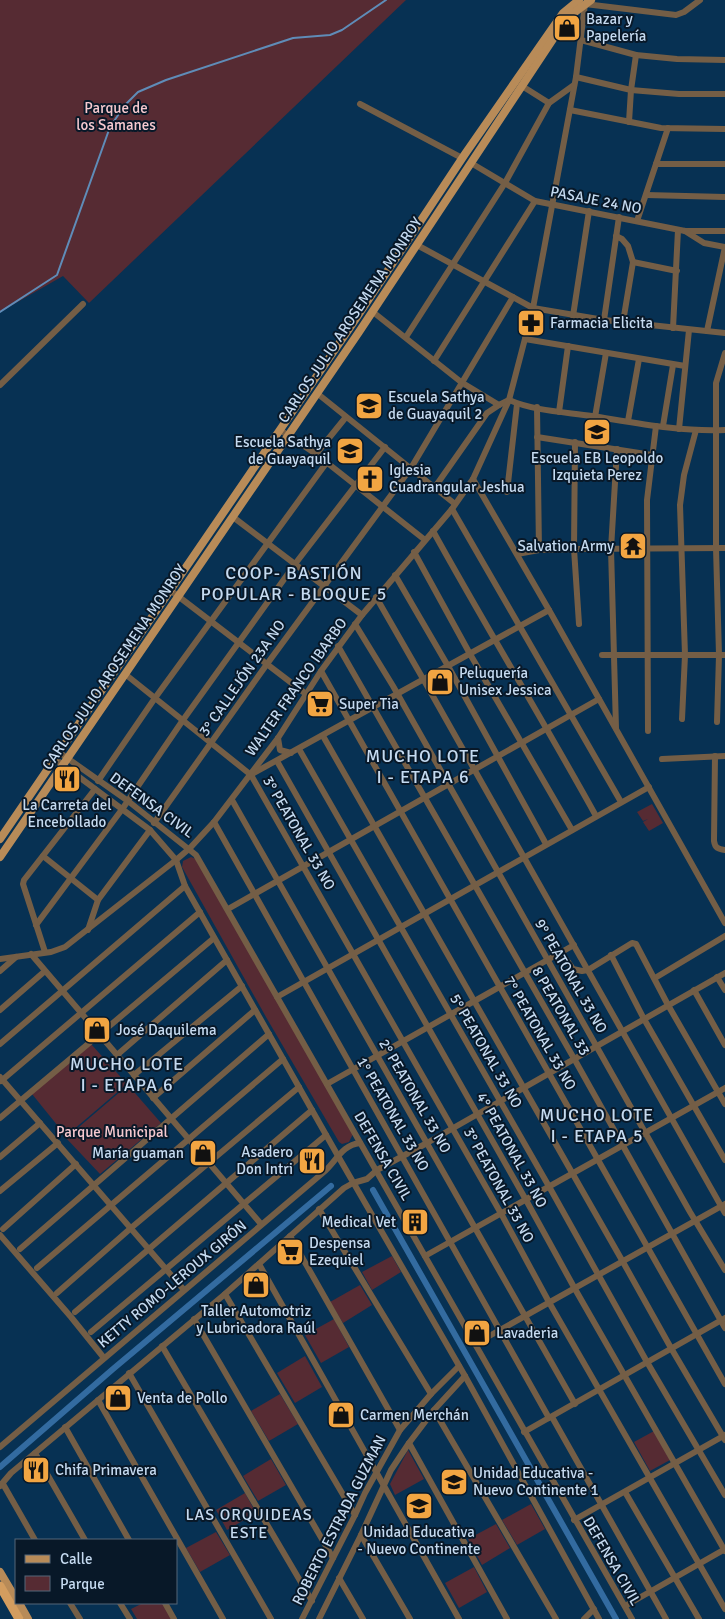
<svg xmlns="http://www.w3.org/2000/svg" width="725" height="1619" viewBox="0 0 725 1619" font-family="Signika,sans-serif">
<rect width="100%" height="100%" fill="#073153"/>
<g fill="#562b33">
<path d="M0 0H406L89 303 63 276 0 312Z"/>
<path d="M652 804 663 823 649 831 643 822 648 819 643 821 637 812Z"/>
<path d="M191 857 196 859 353 1134 349 1142 342 1144 339 1142 266 1017 182 867 183 861Z"/>
<path d="M91 1044 127 1084 66 1136 32 1094Z"/>
<path d="M128 1085 161 1123 100 1174 66 1138Z"/>
<path d="M392 1256 401 1272 372 1290 362 1272Z"/>
<path d="M360 1285 372 1305 343 1323 330 1302Z"/>
<path d="M334 1319 349 1347 321 1363 305 1335Z"/>
<path d="M305 1356 322 1387 295 1403 277 1373Z"/>
<path d="M280 1394 298 1424 269 1441 251 1411Z"/>
<path d="M654 1431 670 1460 650 1471 634 1442Z"/>
<path d="M408 1450 424 1479 395 1495 390 1484Z"/>
<path d="M271 1459 286 1485 258 1501 243 1476Z"/>
<path d="M245 1493 256 1513 227 1530 216 1510Z"/>
<path d="M531 1504 545 1529 517 1545 502 1520Z"/>
<path d="M496 1524 510 1548 482 1565 468 1539Z"/>
<path d="M216 1532 230 1555 200 1572 186 1548Z"/>
<path d="M474 1567 487 1592 459 1608 445 1583Z"/>
<path d="M143 1603H163L172 1619H137L131 1609Z"/>
</g>
<g fill="none" stroke-linecap="round" stroke-linejoin="round">
<path stroke="#5f8cb8" stroke-width="2" d="M0 312 57 275 110 127 125 105 138 92 166 80 293 38 330 35 342 30 386 0"/>
<g stroke="#336ba0" stroke-width="6">
<path d="M373 1190 616 1619"/>
<path d="M0 1467 113 1369 331 1186"/>
</g>
<g stroke="#745e46" stroke-width="6">
<path d="M585 4 676 15 684 12 700 0"/>
<path d="M581 40 636 55 677 59 725 60"/>
<path d="M576 77 631 90 679 94H725"/>
<path d="M522 86 549 103"/>
<path d="M360 104 462 158"/>
<path d="M570 110 661 128 725 129"/>
<path d="M629 122 631 90 636 55"/>
<path d="M471 163 535 201 685 231H725"/>
<path d="M656 164H725"/>
<path d="M646 195 725 197"/>
<path d="M637 221 668 128"/>
<path d="M685 231 704 243 725 247"/>
<path d="M616 236 622 239 628 246 633 262 623 322"/>
<path d="M417 245 533 308 604 320 725 333"/>
<path d="M633 262 677 271"/>
<path d="M373 312 461 382 499 405 509 400"/>
<path d="M573 316 589 211"/>
<path d="M604 320 619 217"/>
<path d="M673 328 678 230"/>
<path d="M707 331 725 247"/>
<path d="M406 337 505 183 549 103 574 85"/>
<path d="M525 339 685 366"/>
<path d="M434 361 535 201"/>
<path d="M0 385 83 304"/>
<path d="M318 394 455 504"/>
<path d="M509 400C534 411 565 412 592 416 636 423 680 432 725 430"/>
<path d="M537 407 539 550"/>
<path d="M559 412 568 346"/>
<path d="M595 417 606 353"/>
<path d="M628 421 639 359"/>
<path d="M663 426 673 365"/>
<path d="M679 429 689 330"/>
<path d="M280 430 316 454 425 540"/>
<path d="M537 437 652 455"/>
<path d="M575 442 574 549 579 624"/>
<path d="M316 454 346 417"/>
<path d="M473 479 549 610 725 923"/>
<path d="M435 487 487 413 499 405"/>
<path d="M507 492 517 404"/>
<path d="M452 509 621 802"/>
<path d="M233 517 362 615"/>
<path d="M433 531C486 627 543 720 596 816"/>
<path d="M414 552 470 654 572 830"/>
<path d="M517 554 539 550 574 549 725 548"/>
<path d="M395 575 448 666 546 844"/>
<path d="M170 590 306 694"/>
<path d="M376 597 426 684 725 1213"/>
<path d="M355 624 393 686 690 1212 725 1270"/>
<path d="M338 646 576 1062 725 1328"/>
<path d="M602 655H725"/>
<path d="M321 671 725 1384"/>
<path d="M125 674 251 775 503 1217 550 1304 725 1609"/>
<path d="M682 719 685 655 680 505 684 475 696 430"/>
<path d="M717 722 719 655 716 548V383L725 353"/>
<path d="M616 728 611 549 617 449"/>
<path d="M648 731 647 500 656 426"/>
<path d="M323 736 623 1262 671 1348 725 1440"/>
<path d="M278 738 280 750 291 753"/>
<path d="M299 749 551 1190 647 1362 725 1495"/>
<path d="M60 753 128 801 196 855 632 1619"/>
<path d="M715 756 714 841C715 848 718 849 725 850"/>
<path d="M55 759 150 830 176 860 185 886 338 1156 465 1376 599 1619"/>
<path d="M662 759 725 756"/>
<path d="M277 761 526 1200 575 1289 725 1551"/>
<path d="M252 774 549 610"/>
<path d="M98 781 155 698 327 462"/>
<path d="M232 800 575 1404"/>
<path d="M214 822 549 1418"/>
<path d="M154 823 267 664 411 468 513 297"/>
<path d="M43 856 98 900"/>
<path d="M228 909 599 699"/>
<path d="M36 925 123 808 183 720 295 564 385 447"/>
<path d="M88 930 98 900 150 830"/>
<path d="M45 952 23 884 24 880 95 789"/>
<path d="M561 952 573 969 582 971 588 970 632 943 636 944 668 1005 725 1104"/>
<path d="M31 954 261 1224"/>
<path d="M611 955 644 1019 725 1160"/>
<path d="M0 959 51 952 65 947 176 860 190 848 214 822 278 738 321 671 362 615 452 509 473 479 509 400 533 308 576 77 585 4"/>
<path d="M0 971 16 957"/>
<path d="M717 977 725 990"/>
<path d="M655 978 725 936"/>
<path d="M694 990 725 1045"/>
<path d="M277 997 649 787"/>
<path d="M0 1010 45 971"/>
<path d="M0 1044 185 886"/>
<path d="M117 1055 227 960"/>
<path d="M134 1075 242 986"/>
<path d="M0 1077 184 1290"/>
<path d="M1 1081 200 912"/>
<path d="M327 1084 574 945"/>
<path d="M153 1098 255 1010"/>
<path d="M0 1118 214 938"/>
<path d="M0 1157 40 1123"/>
<path d="M0 1191 58 1143"/>
<path d="M319 1209 431 1394"/>
<path d="M3 1229 76 1164"/>
<path d="M0 1235 71 1317 104 1358"/>
<path d="M290 1236 400 1430"/>
<path d="M20 1249 269 1034"/>
<path d="M425 1256 725 1088"/>
<path d="M259 1264 459 1619"/>
<path d="M37 1268 283 1059"/>
<path d="M57 1293 131 1228 299 1087"/>
<path d="M225 1294 355 1515"/>
<path d="M75 1312 312 1110"/>
<path d="M194 1319 333 1558"/>
<path d="M91 1332 326 1135"/>
<path d="M475 1344 725 1204"/>
<path d="M162 1346 312 1601"/>
<path d="M129 1373 271 1619"/>
<path d="M98 1400 223 1619"/>
<path d="M434 1410 556 1619"/>
<path d="M552 1417 666 1619"/>
<path d="M65 1427 129 1540"/>
<path d="M524 1432 725 1318"/>
<path d="M409 1443 507 1619"/>
<path d="M0 1447 325 1171C337 1160 342 1145 360 1143"/>
<path d="M35 1453 85 1540"/>
<path d="M3 1484 35 1540"/>
<path d="M0 1486 11 1473 225 1294 344 1188 353 1183 367 1179 377 1170 427 1143 725 973"/>
<path d="M625 1492 699 1619"/>
<path d="M574 1520 725 1435"/>
<path d="M361 1535 410 1619"/>
<path d="M339 1578 363 1619"/>
<path d="M70 1603 80 1619"/>
<path d="M120 1603 130 1619"/>
<path d="M165 1603 174 1619"/>
<path d="M625 1606 725 1549"/>
<path d="M302 1619 355 1515 365 1493 400 1430 431 1394 459 1366"/>
<path d="M319 1619 361 1535 391 1470 409 1443 434 1410 465 1376"/>
<path d="M584 1619 594 1609"/>
</g>
<g stroke="#b88b58" stroke-width="8">
<path d="M0 839 351 326 465 154 563 13 579 0"/>
<path d="M0 857 359 332 567 18 591 0"/>
<path d="M0 1572 16 1599"/>
<path d="M19 1603 28 1619"/>
</g>
<path stroke="#d39d5f" stroke-width="9" d="M0 1586 19 1619"/>
</g>
<defs>
<g id="shop-square" transform="scale(1.4375)"><rect x="-9" y="-9" width="18" height="18" rx="4" fill="#f2a542" stroke="#081828"/><path d="M-5-2.5h2.3a2.7 3.5 0 0 1 5.4 0H5L5.5 6h-11ZM-1.5-2.5h3a1.5 2.3 0 0 0-3 0Z" fill="#111"/></g>
<g id="pharmacy-square" transform="scale(1.4375)"><rect x="-9" y="-9" width="18" height="18" rx="4" fill="#f2a542" stroke="#081828"/><path d="M-2-6h4v4h4v4h-4v4h-4v-4h-4v-4h4Z" fill="#111"/></g>
<g id="school-square" transform="scale(1.4375)"><rect x="-9" y="-9" width="18" height="18" rx="4" fill="#f2a542" stroke="#081828"/><path d="M0-5L7-2L0 1L-7-2ZM-4 1L0 2.5L4 1V4Q0 6-4 4Z" fill="#111"/></g>
<g id="church-square" transform="scale(1.4375)"><rect x="-9" y="-9" width="18" height="18" rx="4" fill="#f2a542" stroke="#081828"/><path d="M-1.2-6h2.4v3.5h3.3v2.4h-3.3V6h-2.4V-.1h-3.3v-2.4h3.3Z" fill="#111"/></g>
<g id="temple-square" transform="scale(1.4375)"><rect x="-9" y="-9" width="18" height="18" rx="4" fill="#f2a542" stroke="#081828"/><path d="M0-6L5-2H3V0L6.5 2.5H4V6H1.5V3h-3V6H-4V2.5H-6.5L-3 0V-2H-5Z" fill="#111"/></g>
<g id="supermarket-square" transform="scale(1.4375)"><rect x="-9" y="-9" width="18" height="18" rx="4" fill="#f2a542" stroke="#081828"/><path d="M-6-5.5h2.5l.6 2H6L4.5 2H-2.5L-4.4-4H-6ZM-1.5 3.2a1.3 1.3 0 1 0 .1 0ZM3 3.2a1.3 1.3 0 1 0 .1 0Z" fill="#111"/></g>
<g id="restaurant-square" transform="scale(1.4375)"><rect x="-9" y="-9" width="18" height="18" rx="4" fill="#f2a542" stroke="#081828"/><path d="M-5-6h1v4h1v-4h1v4h1v-4h1v5L-1.5 .5V6h-2V.5L-5-1ZM5-6V6H3V1.5H1.5Q1.5-4 5-6Z" fill="#111"/></g>
<g id="building-square" transform="scale(1.4375)"><rect x="-9" y="-9" width="18" height="18" rx="4" fill="#f2a542" stroke="#081828"/><path d="M-4-6H4V6H1V3H-1V6H-4ZM-2.5-4.3h1.7v1.8h-1.7ZM.8-4.3h1.7v1.8H.8ZM-2.5-1h1.7V.8h-1.7ZM.8-1h1.7V.8H.8Z" fill="#111"/></g>
</defs>
<g fill-rule="evenodd">
<use href="#shop-square" x="567" y="28"/>
<use href="#pharmacy-square" x="531" y="323"/>
<use href="#school-square" x="369" y="406"/>
<use href="#school-square" x="597" y="432"/>
<use href="#school-square" x="350" y="451"/>
<use href="#church-square" x="370" y="479"/>
<use href="#temple-square" x="633" y="546"/>
<use href="#shop-square" x="440" y="682"/>
<use href="#supermarket-square" x="320" y="704"/>
<use href="#restaurant-square" x="67" y="779"/>
<use href="#shop-square" x="97" y="1030"/>
<use href="#shop-square" x="203" y="1153"/>
<use href="#restaurant-square" x="312" y="1161"/>
<use href="#building-square" x="415" y="1222"/>
<use href="#supermarket-square" x="290" y="1252"/>
<use href="#shop-square" x="256" y="1285"/>
<use href="#shop-square" x="477" y="1333"/>
<use href="#shop-square" x="118" y="1398"/>
<use href="#shop-square" x="341" y="1415"/>
<use href="#restaurant-square" x="36" y="1470"/>
<use href="#school-square" x="454" y="1482"/>
<use href="#school-square" x="419" y="1506"/>
</g>
<g text-anchor="middle" dominant-baseline="central" stroke-width="4" stroke-linejoin="round" paint-order="stroke">
<g font-size="15" fill="#c5daf0" stroke="#081828" text-anchor="start">
<text x="586" y="19">Bazar y<tspan x="586" dy="17">Papelería</tspan></text>
<text x="550" y="323">Farmacia Elicita</text>
<text x="388" y="397">Escuela Sathya<tspan x="388" dy="17">de Guayaquil 2</tspan></text>
<text x="331" y="442" text-anchor="end">Escuela Sathya<tspan x="331" dy="17">de Guayaquil</tspan></text>
<text x="597" y="458" text-anchor="middle">Escuela EB Leopoldo<tspan x="597" dy="17">Izquieta Perez</tspan></text>
<text x="389" y="470">Iglesia<tspan x="389" dy="17">Cuadrangular Jeshua</tspan></text>
<text x="614" y="546" text-anchor="end">Salvation Army</text>
<text x="459" y="673">Peluquería<tspan x="459" dy="17">Unisex Jessica</tspan></text>
<text x="339" y="704">Super Tia</text>
<text x="67" y="805" text-anchor="middle">La Carreta del<tspan x="67" dy="17">Encebollado</tspan></text>
<text x="116" y="1030">José Daquilema</text>
<text x="293" y="1152" text-anchor="end">Asadero<tspan x="293" dy="17">Don Intri</tspan></text>
<text x="184" y="1153" text-anchor="end">María guaman</text>
<text x="396" y="1222" text-anchor="end">Medical Vet</text>
<text x="309" y="1243">Despensa<tspan x="309" dy="17">Ezequiel</tspan></text>
<text x="256" y="1311" text-anchor="middle">Taller Automotriz<tspan x="256" dy="17">y Lubricadora Raúl</tspan></text>
<text x="496" y="1333">Lavaderia</text>
<text x="137" y="1398">Venta de Pollo</text>
<text x="360" y="1415">Carmen Merchán</text>
<text x="55" y="1470">Chifa Primavera</text>
<text x="473" y="1473">Unidad Educativa -<tspan x="473" dy="17">Nuevo Continente 1</tspan></text>
<text x="419" y="1532" text-anchor="middle">Unidad Educativa<tspan x="419" dy="17">- Nuevo Continente</tspan></text>
</g>
<g font-size="15" fill="#f7c9cf" stroke="#081828">
<text x="116" y="108">Parque de<tspan x="116" dy="17">los Samanes</tspan></text>
<text x="112" y="1132">Parque Municipal</text>
</g>
<g font-size="15" fill="#c5daf0" stroke="#081828">
<text transform="translate(596 200) rotate(11)">PASAJE 24 NO</text>
<text transform="translate(350 320) rotate(-56)">CARLOS JULIO AROSEMENA MONROY</text>
<text transform="translate(114 667) rotate(-56)">CARLOS JULIO AROSEMENA MONROY</text>
<text transform="translate(242 678) rotate(-55)">3° CALLEJÓN 23A NO</text>
<text transform="translate(296 687) rotate(-55)">WALTER FRANCO IBARBO</text>
<text transform="translate(152 805) rotate(36)">DEFENSA CIVIL</text>
<text transform="translate(299 833) rotate(60)">3° PEATONAL 33 NO</text>
<text transform="translate(571 976) rotate(60)">9° PEATONAL 33 NO</text>
<text transform="translate(561 1011) rotate(60)">8 PEATONAL 33</text>
<text transform="translate(540 1033) rotate(60)">7° PEATONAL 33 NO</text>
<text transform="translate(486 1051) rotate(60)">5° PEATONAL 33 NO</text>
<text transform="translate(415 1096) rotate(60)">2° PEATONAL 33 NO</text>
<text transform="translate(393 1114) rotate(60)">1° PEATONAL 33 NO</text>
<text transform="translate(512 1150) rotate(61)">4° PEATONAL 33 NO</text>
<text transform="translate(383 1156) rotate(60)">DEFENSA CIVIL</text>
<text transform="translate(499 1185) rotate(61)">3° PEATONAL 33 NO</text>
<text transform="translate(172 1284) rotate(-40)">KETTY ROMO-LEROUX GIRÓN</text>
<text transform="translate(339 1520) rotate(-63)">ROBERTO ESTRADA GUZMAN</text>
<text transform="translate(612 1561) rotate(60)">DEFENSA CIVIL</text>
</g>
<g font-size="16" letter-spacing="1" fill="#c5daf0" stroke="#081828">
<text x="249" y="1515">LAS ORQUIDEAS<tspan x="249" dy="18">ESTE</tspan></text>
</g>
<g font-size="18" letter-spacing="1" fill="#c5daf0" stroke="#081828">
<text x="294" y="573">COOP- BASTIÓN<tspan x="294" dy="21">POPULAR - BLOQUE 5</tspan></text>
<text x="423" y="756">MUCHO LOTE<tspan x="423" dy="21">I - ETAPA 6</tspan></text>
<text x="127" y="1064">MUCHO LOTE<tspan x="127" dy="21">I - ETAPA 6</tspan></text>
<text x="597" y="1115">MUCHO LOTE<tspan x="597" dy="21">I - ETAPA 5</tspan></text>
</g>
</g>
<rect x="15" y="1539" width="162" height="65" fill="#081828" stroke="#546678"/>
<rect x="25" y="1555" width="25" height="8" fill="#b88b58" stroke="#546678"/>
<text x="60" y="1564" font-size="15" fill="#c5daf0">Calle</text>
<rect x="25" y="1576" width="25" height="15" fill="#562b33" stroke="#546678"/>
<text x="60" y="1589" font-size="15" fill="#c5daf0">Parque</text>
</svg>
